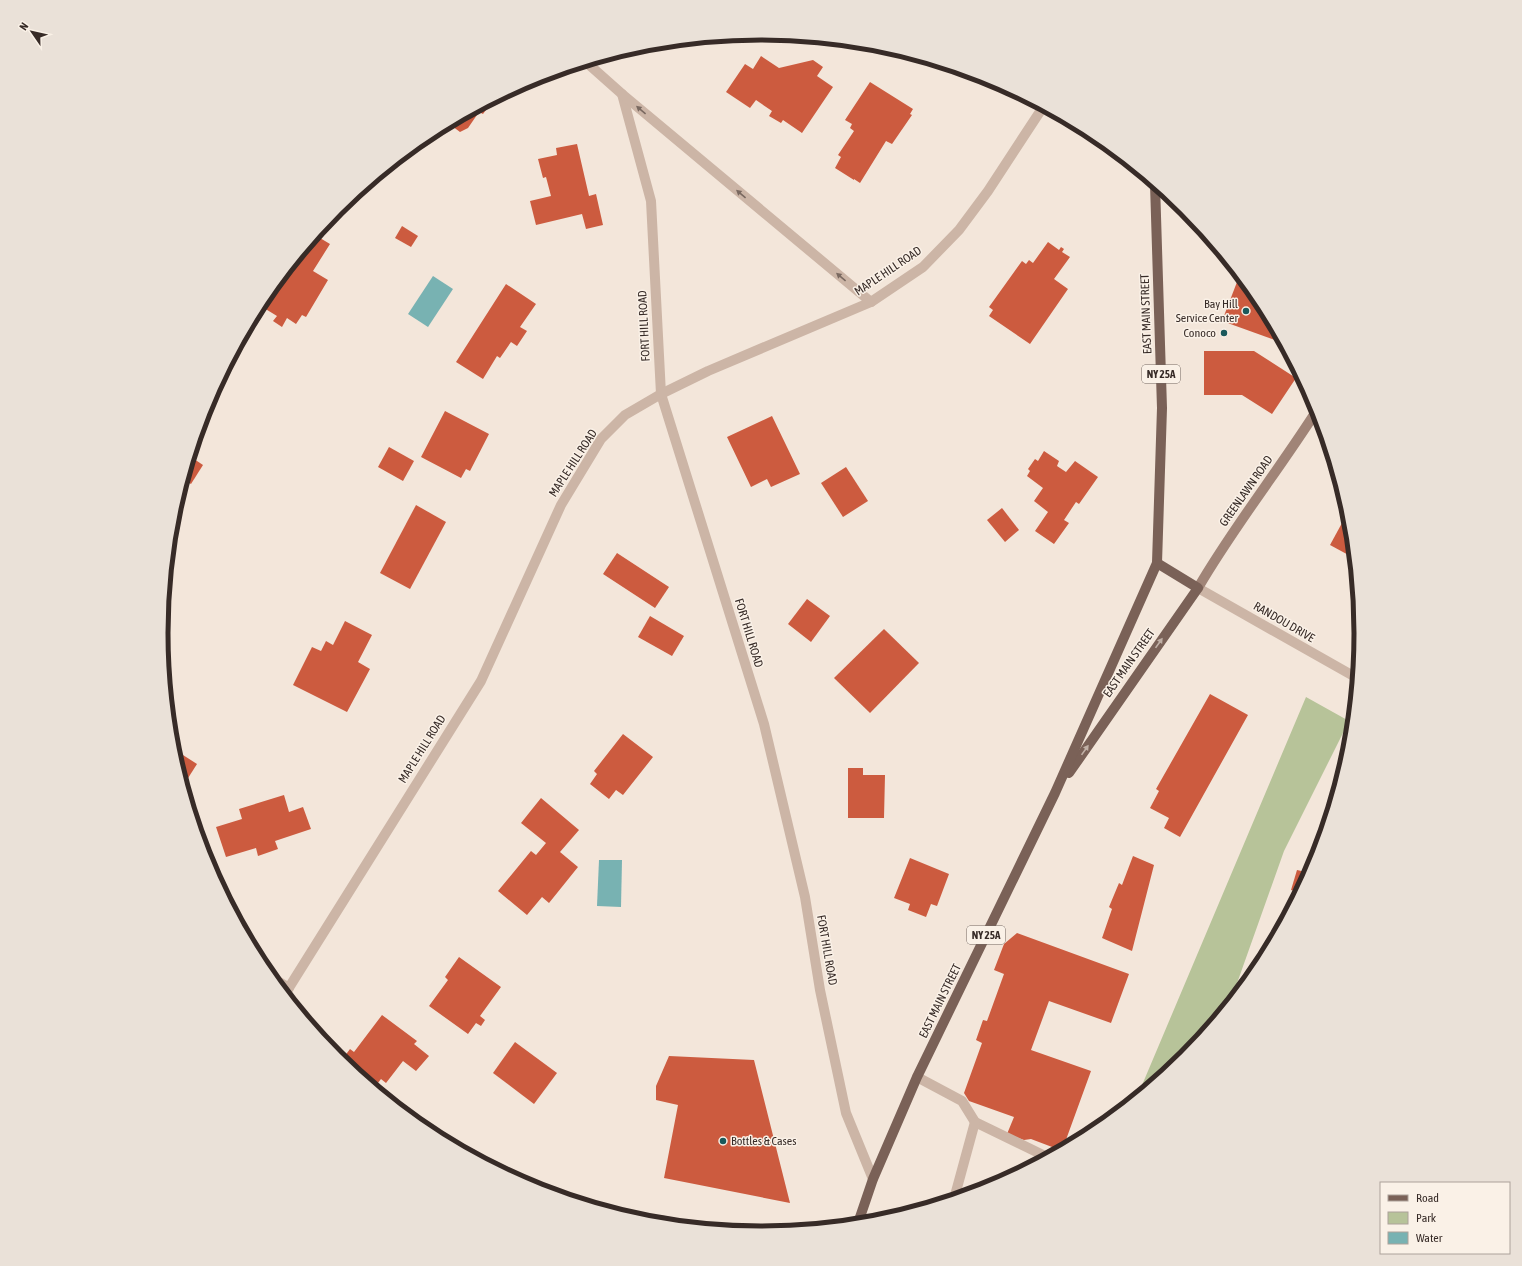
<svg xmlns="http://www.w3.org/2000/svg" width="1522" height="1266" viewBox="0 0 1522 1266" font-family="'Asap Condensed',sans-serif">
<rect width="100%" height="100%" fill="#f3e6da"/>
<path fill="#b7c399" d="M1306 697 1349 721 1284 851 1230 1003 1185 1057 1137 1097Z"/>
<g fill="#78b2b2">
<path d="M433 276 453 289 428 327 408 314Z"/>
<path d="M599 860H622L621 907 597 906Z"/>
</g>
<g fill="#cc5b3f">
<path d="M761 56 779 68 813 60 823 67 817 76 833 87 802 133 783 120 781 123 769 116 772 111 756 100 750 108 726 92 745 64 753 69Z"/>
<path d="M870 82 913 109 910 114 912 115 892 144 886 141 860 183 854 179V180L835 168 841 157 838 155 854 131 850 128 852 124 845 120Z"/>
<path d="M494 99 483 114 479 112 468 128 460 132 448 123Z"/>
<path d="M577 144 589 196 596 194 603 225 586 229 582 214 536 225 530 201 551 196 546 177 543 178 538 159 557 155 556 148Z"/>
<path d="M402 226 418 236 411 247 395 238Z"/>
<path d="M315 235 330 244 313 271 328 280 306 317 302 315 296 324 287 318 282 327 273 321 277 316 259 305 262 299Z"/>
<path d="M1048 242 1059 250 1061 247 1064 249 1062 252 1070 257 1054 279 1068 289 1030 344 989 316 993 310 989 307 1022 261 1026 264 1029 260 1033 263Z"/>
<path d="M1237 282 1249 286 1260 300 1283 343 1222 321Z"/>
<path d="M506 284 536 304 520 327 527 331 517 346 511 342 500 358 497 356 483 379 456 362Z"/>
<path d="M1204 351H1254L1296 378 1272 414 1242 395H1204Z"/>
<path d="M445 411 489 434 470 471 466 469 461 478 421 457Z"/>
<path d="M772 416 800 474 771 487 767 479 751 487 727 437Z"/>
<path d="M389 447 414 461 403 481 378 467Z"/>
<path d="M1044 451 1059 461 1057 466 1066 472 1075 461 1098 477 1079 504 1076 502 1064 520 1069 523 1054 544 1035 531 1048 512 1034 501 1043 488 1027 476 1030 471 1028 469 1035 459 1038 461Z"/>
<path d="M191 457 203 465 191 484 184 480Z"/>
<path d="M846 467 868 501 843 517 821 483Z"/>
<path d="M416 505 446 522 410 589 380 573Z"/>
<path d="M1002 508 1019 530 1005 542 987 520Z"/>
<path d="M1348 512 1350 516 1354 558 1330 545Z"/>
<path d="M617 553 669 587 655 608 603 574Z"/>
<path d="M807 599 830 616 811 642 788 624Z"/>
<path d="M650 616 684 636 672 656 638 637Z"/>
<path d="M345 621 372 635 358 662 370 669 347 712 293 685 312 647 321 651 326 641 333 645Z"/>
<path d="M884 629 919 663 870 713 834 678Z"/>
<path d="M1210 694 1248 715 1180 837 1164 828 1169 818 1150 808 1159 791 1156 789Z"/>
<path d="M623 734 653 757 623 795 616 790 609 799 590 784 597 774 594 771Z"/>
<path d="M172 748 197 764 183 786 172 750Z"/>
<path d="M848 768H863V775H885L884 818H848Z"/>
<path d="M284 795 289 812 303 807 311 829 275 841 278 849 258 856 256 848 226 857 216 827 242 819 239 809Z"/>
<path d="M541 798 579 830 560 852 578 867 549 903 542 897 527 915 498 891 531 851 536 855 546 843 521 823Z"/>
<path d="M1133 856 1154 865 1132 951 1102 938 1112 909 1109 907 1119 883 1122 885Z"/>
<path d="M910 858 949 874 937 906 931 904 926 917 908 910 910 904 894 898Z"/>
<path d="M1297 870 1310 873 1299 892 1291 890Z"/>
<path d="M1017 933 1129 974 1111 1023 1049 1001 1031 1050 1091 1071 1063 1148 1060 1150 1031 1139 1024 1140 1007 1134 1014 1117 969 1101 964 1093 982 1043 976 1040 983 1020 987 1021 1004 974 994 970 1004 944Z"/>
<path d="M459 957 501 987 480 1016 485 1020 481 1026 476 1023 468 1034 429 1006 448 980 445 977Z"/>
<path d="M382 1015 417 1041 414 1044 429 1056 416 1071 403 1061 386 1083 381 1079 374 1088 341 1061 350 1049 354 1052Z"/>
<path d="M515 1042 557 1073 534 1104 493 1073Z"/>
<path d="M669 1056 754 1060 790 1203 664 1178 678 1105 656 1100V1086Z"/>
</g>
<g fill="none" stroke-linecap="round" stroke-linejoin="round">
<g stroke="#ccb5a6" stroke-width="10">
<path d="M917 1077 962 1101 975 1122 1047 1157"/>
<path d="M954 1199 975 1122"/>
<path d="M659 1223 660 1220 684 1225"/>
</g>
<g stroke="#ccb5a6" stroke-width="10">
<path d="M586 62 622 94 651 201 661 394 764 724 805 897 820 990 846 1113 873 1179"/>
<path d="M622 94 871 302"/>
<path d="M1198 588 1357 678"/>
<path d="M271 977 289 988"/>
<path d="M285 994 481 681 561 505 601 439 625 415 661 394 708 371 871 302 923 267 959 230 988 191 1043 107"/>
</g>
<path stroke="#a08477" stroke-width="10" d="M1198 588C1234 526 1279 470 1317 410"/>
<g stroke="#7a6157" stroke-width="10">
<path d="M1069 773 1198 588 1157 563"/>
<path d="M858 1223 873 1179 917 1077 1055 793 1157 563 1162 408 1155 184"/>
</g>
</g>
<defs><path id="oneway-solid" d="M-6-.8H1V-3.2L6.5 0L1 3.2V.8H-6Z"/></defs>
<g fill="#7a6960">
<use href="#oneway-solid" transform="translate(641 110) rotate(-140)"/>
<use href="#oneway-solid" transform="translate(741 194) rotate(-140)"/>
<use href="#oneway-solid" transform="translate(841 277) rotate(-140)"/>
</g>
<g fill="#c0b0a6">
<use href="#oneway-solid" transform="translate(1159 643) rotate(-55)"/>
<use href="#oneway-solid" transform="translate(1085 750) rotate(-55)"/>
</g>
<g fill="#1a595b" stroke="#faf1e7" stroke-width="1.5">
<circle cx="1246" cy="311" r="4"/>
<circle cx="1224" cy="333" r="4"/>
<circle cx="723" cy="1141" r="4"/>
</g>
<g text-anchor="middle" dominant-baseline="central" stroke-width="3" stroke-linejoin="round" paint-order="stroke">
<g fill="#faf1e7" stroke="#726661" stroke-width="1">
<rect x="1142" y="365" width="38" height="18" rx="3"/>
<rect x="967" y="926" width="38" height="18" rx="3"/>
</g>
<g font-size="11" font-weight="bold" fill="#372b27">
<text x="1161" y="374">NY 25A</text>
<text x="986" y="935">NY 25A</text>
</g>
<g font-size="12" fill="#372b27" stroke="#faf1e7">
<text transform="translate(888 271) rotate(-34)">MAPLE HILL ROAD</text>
<text transform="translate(1146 314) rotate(-92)">EAST MAIN STREET</text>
<text transform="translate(644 326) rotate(-93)">FORT HILL ROAD</text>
<text transform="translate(573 463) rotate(-57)">MAPLE HILL ROAD</text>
<text transform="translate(1246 491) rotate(-55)">GREENLAWN ROAD</text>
<text transform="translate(1284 622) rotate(30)">RANDOU DRIVE</text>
<text transform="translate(749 633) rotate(73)">FORT HILL ROAD</text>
<text transform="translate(1129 663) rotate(-55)">EAST MAIN STREET</text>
<text transform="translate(422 749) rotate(-58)">MAPLE HILL ROAD</text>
<text transform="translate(827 950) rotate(80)">FORT HILL ROAD</text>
<text transform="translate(940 1001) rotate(-64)">EAST MAIN STREET</text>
</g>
<g font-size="12" fill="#372b27" stroke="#faf1e7" text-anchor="end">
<text x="1238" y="304">Bay Hill<tspan x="1238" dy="14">Service Center</tspan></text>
<text x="1216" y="333">Conoco</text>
<text x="731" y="1141" text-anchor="start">Bottles &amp; Cases</text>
</g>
</g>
<path d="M0 0H1522V1266H0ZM168 633a593 593 0 1 1 1186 0a593 593 0 1 1-1186 0Z" fill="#eae1d8" fill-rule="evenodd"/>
<path fill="none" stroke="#372b27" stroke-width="5" d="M168 633a593 593 0 1 1 1186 0a593 593 0 1 1-1186 0Z"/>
<rect x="1380" y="1182" width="130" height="72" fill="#faf1e7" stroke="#aca29a"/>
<rect x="1388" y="1195" width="20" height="6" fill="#7a6157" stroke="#aca29a"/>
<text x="1416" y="1202" font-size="12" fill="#372b27">Road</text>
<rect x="1388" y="1212" width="20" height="12" fill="#b7c399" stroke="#aca29a"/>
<text x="1416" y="1222" font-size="12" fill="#372b27">Park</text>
<rect x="1388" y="1232" width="20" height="12" fill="#78b2b2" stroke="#aca29a"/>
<text x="1416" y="1242" font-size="12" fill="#372b27">Water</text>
<g transform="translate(32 32) rotate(304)" stroke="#faf1e7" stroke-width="3" paint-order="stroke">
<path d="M0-3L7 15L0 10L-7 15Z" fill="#372b27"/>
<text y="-6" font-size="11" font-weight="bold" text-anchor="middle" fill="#372b27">N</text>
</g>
</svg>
